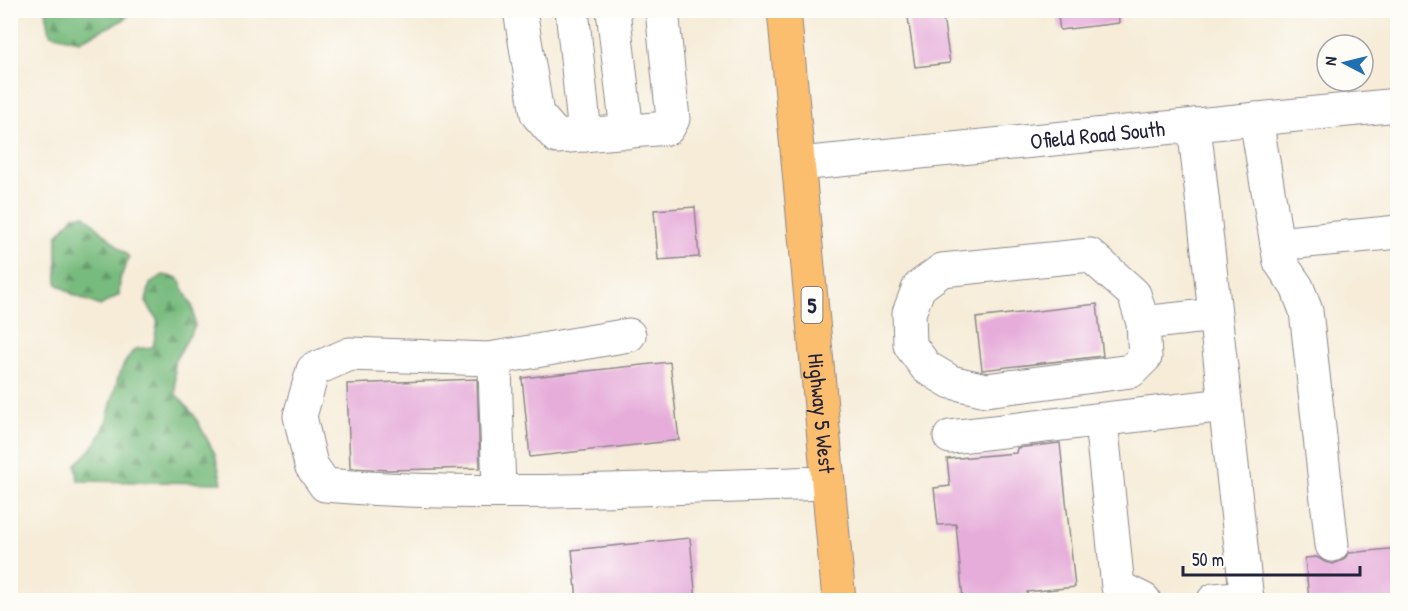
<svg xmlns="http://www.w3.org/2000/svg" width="1408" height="611" viewBox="0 0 1408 611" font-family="'Patrick Hand',sans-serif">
<defs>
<pattern id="forest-firs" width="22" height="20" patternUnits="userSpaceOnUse" patternTransform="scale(1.5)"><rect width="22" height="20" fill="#78bb7e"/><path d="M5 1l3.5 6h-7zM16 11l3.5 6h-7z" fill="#629868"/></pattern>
</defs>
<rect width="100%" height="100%" fill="#fdfcf7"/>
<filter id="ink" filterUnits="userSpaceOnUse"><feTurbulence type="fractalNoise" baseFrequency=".0167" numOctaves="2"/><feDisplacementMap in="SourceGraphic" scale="12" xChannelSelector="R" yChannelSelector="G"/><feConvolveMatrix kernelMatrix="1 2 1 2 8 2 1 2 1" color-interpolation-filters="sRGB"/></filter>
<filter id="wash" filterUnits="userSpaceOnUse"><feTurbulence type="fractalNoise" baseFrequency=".008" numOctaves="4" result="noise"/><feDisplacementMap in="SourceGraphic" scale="24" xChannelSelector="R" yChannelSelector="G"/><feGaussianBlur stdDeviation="1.35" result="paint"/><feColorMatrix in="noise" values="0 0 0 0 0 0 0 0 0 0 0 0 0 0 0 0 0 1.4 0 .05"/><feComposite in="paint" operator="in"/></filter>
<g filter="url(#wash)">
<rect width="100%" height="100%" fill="#f6ecd8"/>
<g fill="url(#forest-firs)" stroke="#4d6e5c" stroke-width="1.5">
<path d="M46 11V10L133 11 123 20 79 41 50 34Z"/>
<path d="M85 215 129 257 120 279 119 295 100 306 74 295 57 284V236L74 216Z"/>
<path d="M163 275 178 278 193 308 195 326 174 362 176 394 194 415 215 454 222 483 78 481 76 464C122 428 103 383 135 349L153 347 158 321 146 302 150 284Z"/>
</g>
<g id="blocks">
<g fill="#e6acda">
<path d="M907 10H942L950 63 915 67Z"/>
<path d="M1057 10H1118L1119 23 1060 30Z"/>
<path d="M695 207 699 257 658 260 654 210Z"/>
<path d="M1097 304 1103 356 982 370 976 318Z"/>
<path d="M670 362 679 440 530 457 522 378Z"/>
<path d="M477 379 480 468 389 470 350 468 347 384Z"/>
<path d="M1060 443 1075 587 1027 592 1028 600H963L956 524 938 525 934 488 950 486 947 459 1016 453 1017 448Z"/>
<path d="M690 538 696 600H577L572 550Z"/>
<path d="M1398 548V600H1309L1305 558 1317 557 1325 562 1333 564 1343 560 1349 553Z"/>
</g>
</g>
</g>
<g filter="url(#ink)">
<use href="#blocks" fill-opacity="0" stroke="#8c878a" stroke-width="1.5"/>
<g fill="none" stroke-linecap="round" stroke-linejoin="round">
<g stroke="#8c878a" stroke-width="35">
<g id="minor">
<path d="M520 10 537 114 557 137 668 128 673 119 662 10"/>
<path d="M572 10 585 135"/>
<path d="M613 10 627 132"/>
<path d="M1256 119 1280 262 1297 287 1306 311 1332 545"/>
<path d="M1194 125 1247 600"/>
<path id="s1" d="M799 164 1398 105"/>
<path d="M1277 244 1398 232"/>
<path d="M1143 323 1145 357 1131 371 986 390 951 382 926 367 910 345 909 313 919 287 942 270 1090 255 1134 294 1143 323 1215 315"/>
<path d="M489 359 629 335"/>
<path d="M1101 421 1118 587 1144 600"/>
<path d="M950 437 1225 405"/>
<path d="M499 490 495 369 489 359 350 354 313 370 300 416 311 465 325 485C489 499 663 487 828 483"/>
<path d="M1214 600 1247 597"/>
</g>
</g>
<g stroke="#8c878a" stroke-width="35">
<g id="major">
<path id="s2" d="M784 10 839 600"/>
</g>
</g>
<use href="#minor" stroke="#fff" stroke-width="33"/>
<use href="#major" stroke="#fbbd6e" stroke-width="33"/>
</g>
</g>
<g text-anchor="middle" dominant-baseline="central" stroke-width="4.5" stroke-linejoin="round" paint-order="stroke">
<rect fill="#fdfcf7" stroke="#646373" stroke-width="1.5" x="801.5" y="287" width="21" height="36" rx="4.5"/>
<g font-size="21" font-weight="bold" fill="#22223b">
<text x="812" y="305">5</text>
</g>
<g font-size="22" fill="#22223b" stroke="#fdfcf7">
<text stroke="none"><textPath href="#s1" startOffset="300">Ofield Road South</textPath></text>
<text stroke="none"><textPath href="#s2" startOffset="405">Highway 5 West</textPath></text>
</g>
</g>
<rect width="1408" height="611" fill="none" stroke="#fdfcf7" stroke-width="36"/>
<g transform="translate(1345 63) rotate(277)"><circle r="28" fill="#fdfcf7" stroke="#a5a5ac" stroke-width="1.5"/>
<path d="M0-4.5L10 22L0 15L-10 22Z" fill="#1f6fb2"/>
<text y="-9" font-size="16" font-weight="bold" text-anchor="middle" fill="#22223b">N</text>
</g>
<path d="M1183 566v9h177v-9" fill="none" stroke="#22223b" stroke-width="3"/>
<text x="1192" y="566" font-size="18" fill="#22223b" stroke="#fdfcf7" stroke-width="4.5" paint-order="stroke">50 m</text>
</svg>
